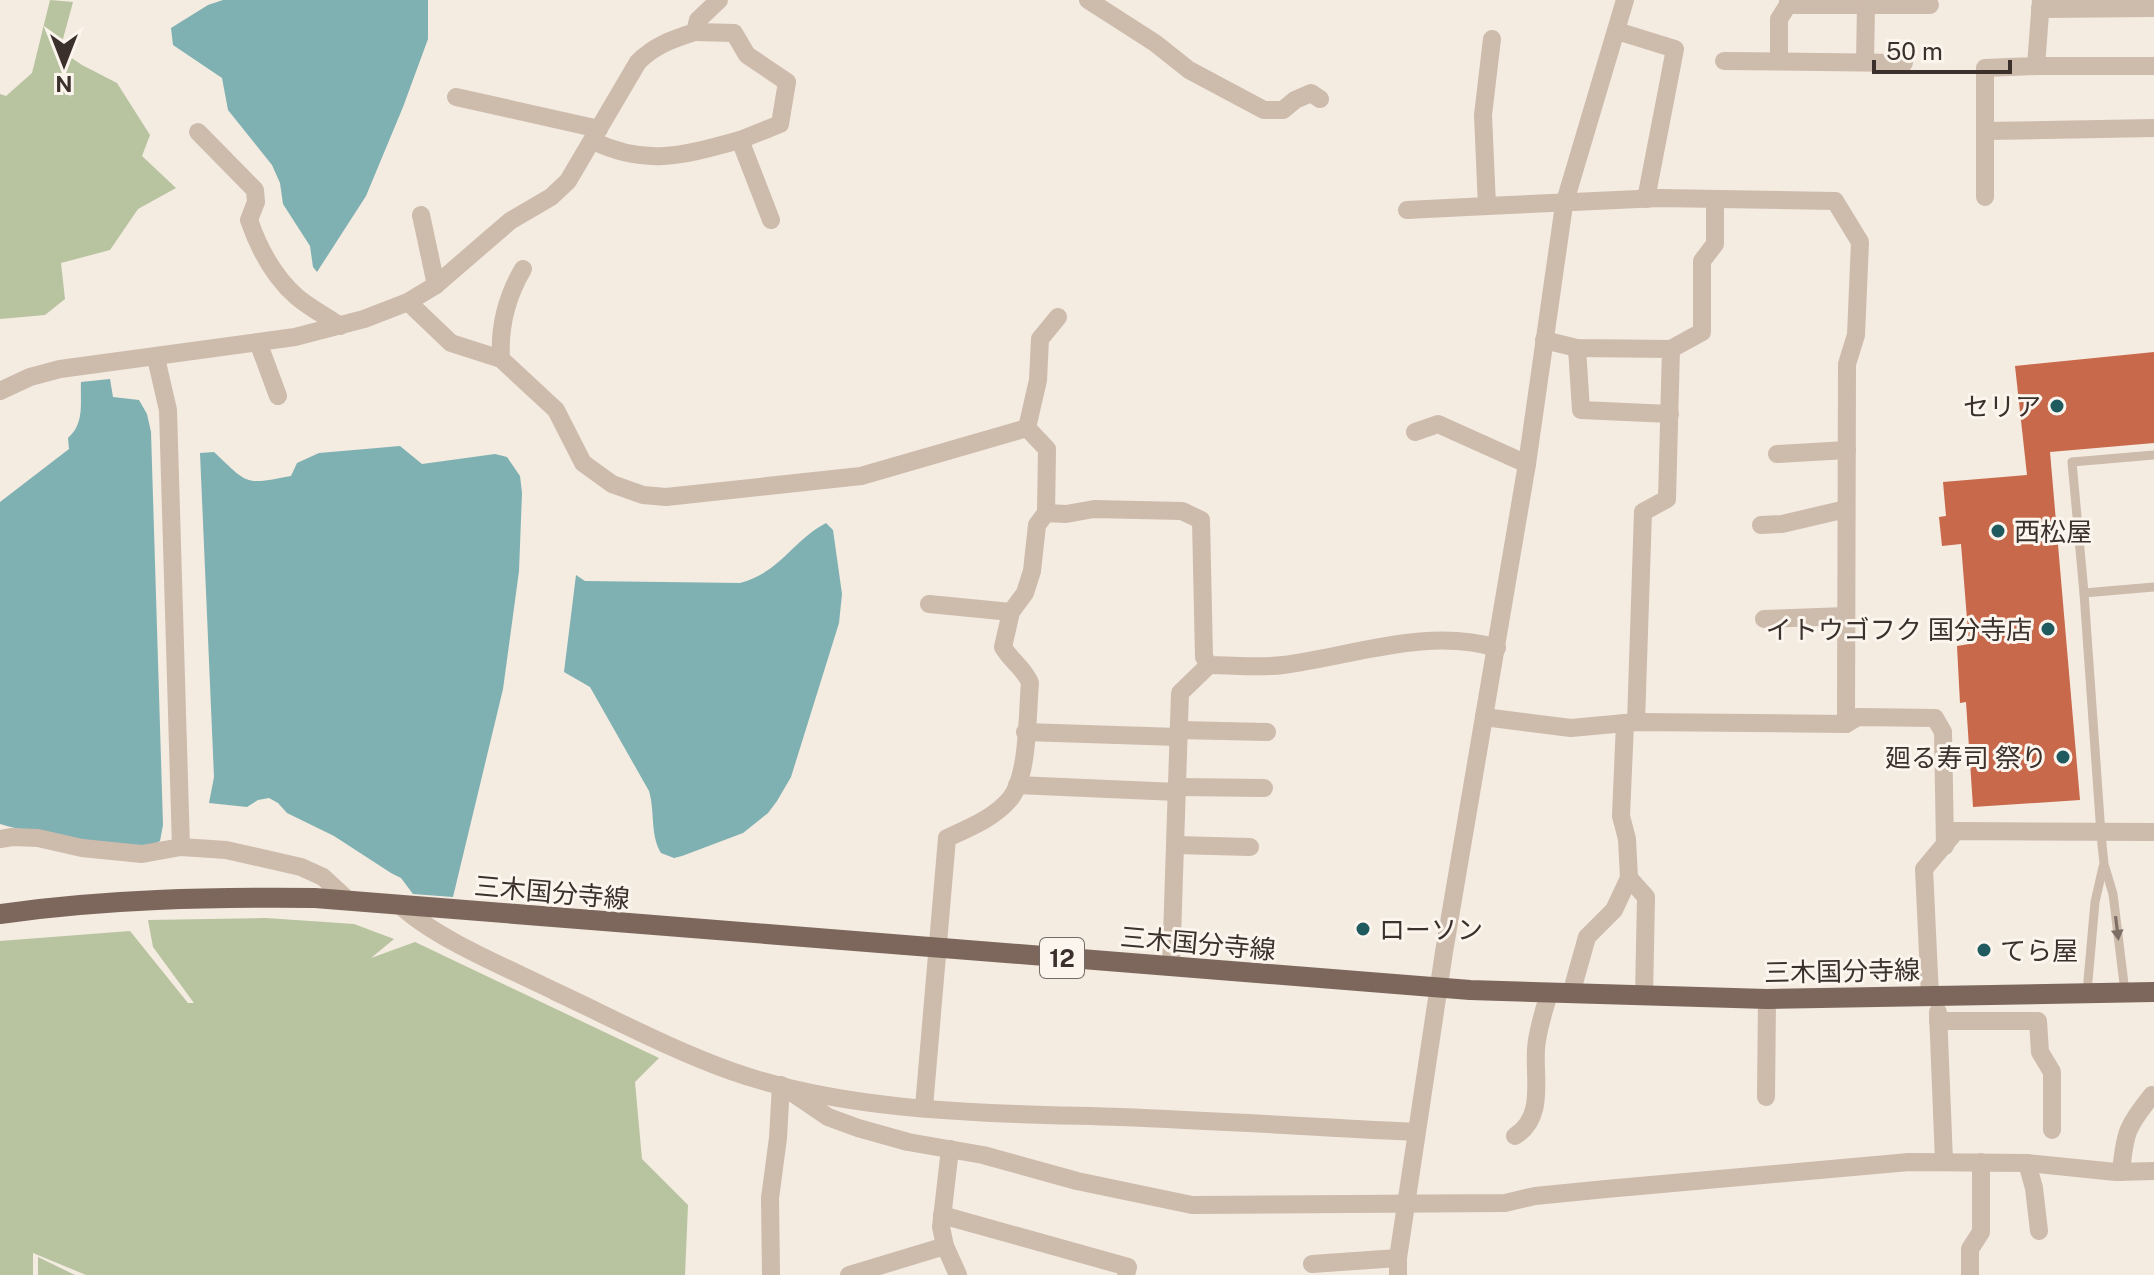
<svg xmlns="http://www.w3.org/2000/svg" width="2154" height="1275" viewBox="0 0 2154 1275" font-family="'Public Sans','Noto Sans JP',sans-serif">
<rect width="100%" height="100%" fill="#f4ebe1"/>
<g fill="#b8c4a0">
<path d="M50 0 73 2 60 50 82 65 117 83 150 135 142 156 176 188 138 209 110 250 61 263 65 299 45 315 0 319V94L6 96 32 73Z"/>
<path d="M266 918 354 924 394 939 371 958 415 942 659 1058 635 1082 642 1159 688 1205 685 1275H86L33 1253V1275H0V941L130 931 188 1003H194L153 947 148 920Z"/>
<path d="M38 1257 75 1275H38Z"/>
</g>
<g fill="#7fb0b2">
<path d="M223 0H428V39L403 107 366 196 317 272 313 267 310 246 283 204 280 183 272 165 228 110 222 78 173 45 171 28 208 5Z"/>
<path d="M110 379 113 397 139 400 147 414 151 432 163 825 160 841C141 855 26 832 0 824V502L69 449 68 438C85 423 80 403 81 382Z"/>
<path d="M400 446 422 464 495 454 507 457 520 476 522 493 519 571 503 689 453 897 413 894 401 878 391 873 334 836 287 813 278 803 269 798 258 800 247 807 209 803 214 777 200 453 214 452C249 485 244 485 291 476L297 463 319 453Z"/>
<path d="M826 523 833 530 842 594 839 623 791 777 777 801 768 813 743 833 682 856 674 858 661 853C650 835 655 811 649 791L590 687 564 672 576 575 585 581 740 583C781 572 793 540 826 523Z"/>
</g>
<path fill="#c8694b" d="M2154 352V443L2050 452 2080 800 1973 807 1966 702 1960 703 1957 646 1969 644 1961 544 1942 546 1939 517 1946 516 1943 482 2027 475 2015 366Z"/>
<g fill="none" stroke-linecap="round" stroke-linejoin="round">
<g stroke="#cdbbac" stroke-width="9">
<path d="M2084 593 2072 462 2154 455"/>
<path d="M2087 992 2095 902 2103 867"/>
<path d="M2125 992 2113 894 2104 864 2101 834 2084 593 2154 587"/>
</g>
<g stroke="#cdbbac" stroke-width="18">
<path d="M1088 0 1155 43 1189 70 1264 110H1283L1295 100 1311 93 1320 99"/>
<path d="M1788 5H1930"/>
<path d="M2040 9 2154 8"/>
<path d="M1617 31 1675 49 1646 199"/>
<path d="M695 32 734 33 747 55 787 82 780 124 740 140"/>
<path d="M1492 39 1483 115 1487 206 1660 198 1835 201 1860 242 1856 335 1847 364 1846 724"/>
<path d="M1724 61 1904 63"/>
<path d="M1779 61V19L1788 5V0"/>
<path d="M1865 62 1866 5"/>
<path d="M2036 66H2154"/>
<path d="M456 97 599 129"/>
<path d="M1986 131 2154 128"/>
<path d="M198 132 255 190 256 202 249 220C259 249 274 277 297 297 310 308 326 316 340 326"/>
<path d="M593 141C647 167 685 155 740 140L771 220"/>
<path d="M1985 197V68L2036 66 2041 0"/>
<path d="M1407 210 1487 206"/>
<path d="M421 215 436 285"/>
<path d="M408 302 451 343 501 359 556 410 583 463 612 484 643 495 666 497 861 476 1027 428 1047 449 1046 513 1037 525 1032 571 1025 593 1011 612 1003 647C1011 661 1025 669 1030 683 1027 713 1029 776 1010 799 994 818 969 828 947 838L924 1107"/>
<path d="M1544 340 1577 348 1671 349 1667 499 1643 512 1636 722"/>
<path d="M258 342 278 396"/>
<path d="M1577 348 1581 410 1670 414"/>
<path d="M1671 349 1702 332V261L1715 244V199"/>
<path d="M156 358 168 410 181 847"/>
<path d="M501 359C499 326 506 298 523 269"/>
<path d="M0 391 30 377 60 369 295 337 364 319 408 302 436 285 510 221 551 197 568 181 638 62C655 45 673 39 695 32L698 20 719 0"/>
<path d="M1027 428 1038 380 1040 339 1058 317"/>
<path d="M1415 432 1438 424 1527 464"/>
<path d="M1777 454 1847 450"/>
<path d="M1046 513 1066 514 1094 509 1182 511 1201 520 1204 657 1209 665C1233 665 1259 668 1283 665 1353 656 1427 627 1497 648"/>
<path d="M1761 525 1782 524 1846 509"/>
<path d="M929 604 1011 612"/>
<path d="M1764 619 1846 616"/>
<path d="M1484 717 1571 728 1636 722 1846 724 1858 717 1935 718 1943 732 1945 846"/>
<path d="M1625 723 1621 816 1627 839 1629 878 1646 897 1644 996"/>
<path d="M1179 730 1267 732"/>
<path d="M1025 732 1178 737"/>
<path d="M1017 785 1177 792"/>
<path d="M1177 787 1264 788"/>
<path d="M0 839 12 837 38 838 82 848 142 854 181 847 226 850 301 867 323 877 348 900"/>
<path d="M1175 845 1250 847"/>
<path d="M401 906C438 940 508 968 554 991 612 1018 670 1049 731 1071 852 1114 993 1113 1120 1117 1219 1121 1317 1127 1416 1132"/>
<path d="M1171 967 1180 693 1209 665"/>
<path d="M1571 994 1587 937 1614 910 1629 878"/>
<path d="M1930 996 1924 869 1956 831 2154 832"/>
<path d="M1938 1012 1944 1161"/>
<path d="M1938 1021H2038L2040 1052 2052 1072V1130"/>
<path d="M1766 1097 1767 999"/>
<path d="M1515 1136C1545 1117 1534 1080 1536 1049 1537 1031 1544 1011 1549 993"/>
<path d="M950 1149 941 1227 945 1246 958 1275"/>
<path d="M2027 1163 2034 1188 2039 1231"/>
<path d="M2121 1172C2125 1131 2127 1127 2152 1095"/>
<path d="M942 1215 1128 1267 1126 1275"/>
<path d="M1312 1264 1398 1258"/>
<path d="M771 1275 770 1198 778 1138 781 1085 828 1117 858 1128 908 1142 983 1155 1077 1181 1192 1205 1505 1203 1535 1196 1606 1189 1909 1162 2027 1163 2116 1172 2154 1171"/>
<path d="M849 1275 945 1246"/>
<path d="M1398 1275V1258L1444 952 1527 464 1564 205 1625 0"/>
<path d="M1970 1275V1249L1981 1232V1162"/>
</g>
<path stroke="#7d675c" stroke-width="20" d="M0 914C105 899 209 897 315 898L1470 990 1767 999 2154 992"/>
</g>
<defs><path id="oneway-solid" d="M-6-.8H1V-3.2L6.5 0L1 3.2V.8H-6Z" transform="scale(2)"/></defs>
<use fill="#7d6f65" href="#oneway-solid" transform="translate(2117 928) rotate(83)"/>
<g fill="#1f5a5e" stroke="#fbf5ee" stroke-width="3">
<circle cx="2057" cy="406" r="8"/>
<circle cx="1998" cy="531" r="8"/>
<circle cx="2048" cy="629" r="8"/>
<circle cx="2063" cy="757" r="8"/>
<circle cx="1363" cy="929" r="8"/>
<circle cx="1984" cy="950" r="8"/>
</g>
<g text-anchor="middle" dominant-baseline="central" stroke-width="6" stroke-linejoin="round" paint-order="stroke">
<rect fill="#fbf5ee" stroke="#756b66" stroke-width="2" x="1040" y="938" width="44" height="40" rx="6"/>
<g font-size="24" font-weight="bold" fill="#3b302b">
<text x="1062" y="958">12</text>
</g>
<g font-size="26" fill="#3b302b" stroke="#fbf5ee" text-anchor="end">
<text x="2041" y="406">セリア</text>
<text x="2014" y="531" text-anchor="start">西松屋</text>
<text x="2032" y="629">イトウゴフク 国分寺店</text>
<text x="2047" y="757">廻る寿司 祭り</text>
<text x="1379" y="929" text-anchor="start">ローソン</text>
<text x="2000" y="950" text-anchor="start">てら屋</text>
</g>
<g font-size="26" fill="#3b302b" stroke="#fbf5ee">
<text transform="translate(552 892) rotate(5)">三木国分寺線</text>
<text transform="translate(1198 943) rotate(5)">三木国分寺線</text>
<text transform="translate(1842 971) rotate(-1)">三木国分寺線</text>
</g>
</g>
<g transform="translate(64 64) rotate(180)" stroke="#fbf5ee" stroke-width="6" paint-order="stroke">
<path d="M0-6L14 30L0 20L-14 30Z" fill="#3b302b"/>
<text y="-12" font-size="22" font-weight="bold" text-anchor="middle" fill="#3b302b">N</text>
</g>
<path d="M1874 60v12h136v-12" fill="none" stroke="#3b302b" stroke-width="4"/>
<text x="1886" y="60" font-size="24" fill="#3b302b" stroke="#fbf5ee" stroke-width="6" paint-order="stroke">50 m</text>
</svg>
